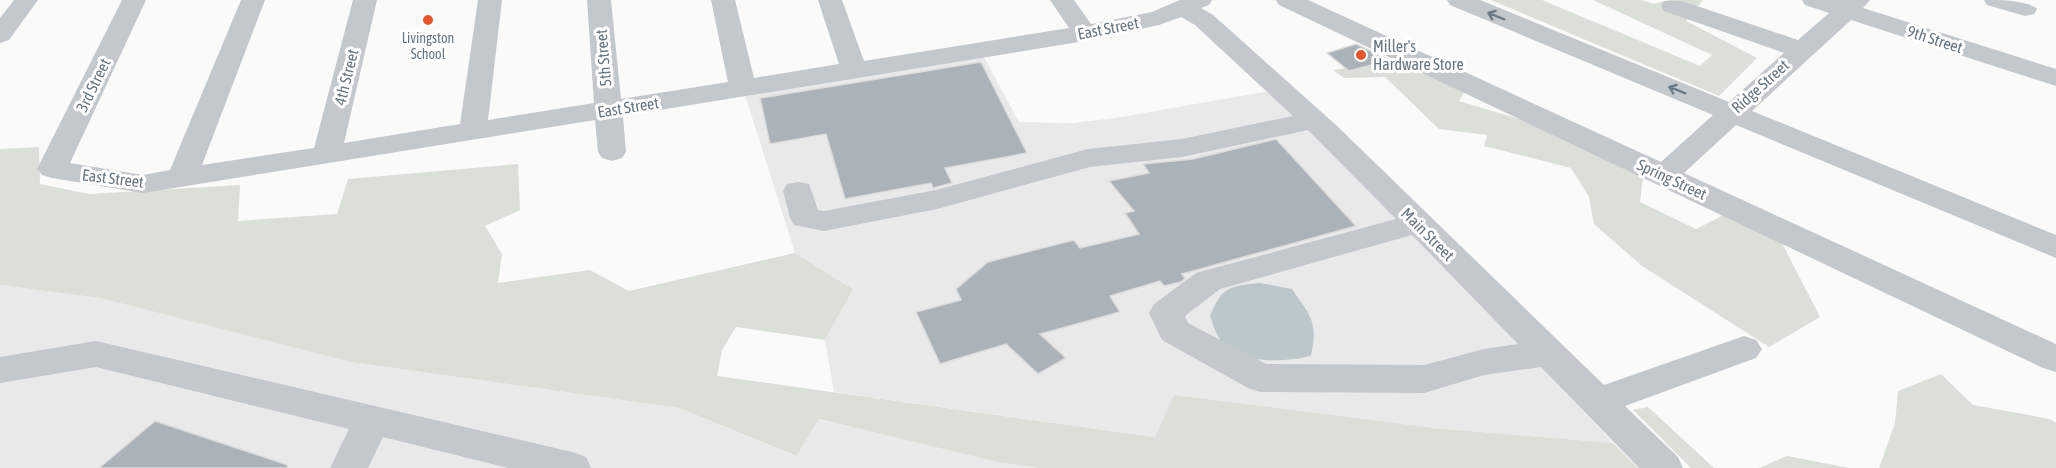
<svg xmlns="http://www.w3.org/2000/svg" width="2056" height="468" viewBox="0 0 2056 468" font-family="'Asap Condensed',sans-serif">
<rect width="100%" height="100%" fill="#fafaf8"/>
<g fill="#e8e9e9">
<path d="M984 57 1019 122 1072 123 1115 118 1282 89 1613 443 1432 428 1156 437 834 392 825 340 853 289 795 253 745 95Z"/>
<path d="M0 285 100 298 351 362 679 408 795 456 818 419 997 462 1038 468H0Z"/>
</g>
<g fill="#dadfd7">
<path d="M1491 0H1542L1700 66 1712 55 1593 0H1641L1654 4 1669 0H1703L1686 21 1757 58 1719 96Z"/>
<path d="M1403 61 1465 91 1459 101 1529 122 1643 177 1640 202 1696 229 1724 215 1782 243 1820 317 1769 347 1642 266 1594 224 1589 197 1571 168 1484 146 1487 135 1439 129 1385 77 1344 78 1333 70Z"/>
<path d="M39 147 40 184 89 194 240 185 238 221 337 214 348 179 518 164 520 210 485 226 502 254 498 283 590 270 629 291 795 253 853 289 825 340 736 327 722 350 717 376 1155 437 1174 395 1432 428 1613 443 1638 468H1038L997 462 819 419 796 456 679 408 351 362 100 298 0 285V149Z"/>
<path d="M1941 374 1973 405 2050 419 2056 423V468H1879L1895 423 1898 391Z"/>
<path d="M1648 407 1714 468H1691L1633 410Z"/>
<path d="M1787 456 1849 468H1759Z"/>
</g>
<path fill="#bbc7cb" d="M1260 283 1292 289C1311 317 1318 321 1311 356 1285 362 1241 365 1222 342 1216 335 1213 324 1210 316 1222 287 1229 286 1260 283Z"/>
<g fill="#aab3b9" stroke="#dcdcda" stroke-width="1.5">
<path d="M1356 44 1390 60 1349 71 1327 53Z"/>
<path d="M981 62 1027 153 945 168 952 183 933 188 931 183 845 199 826 134 770 144 760 98Z"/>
<path d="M1276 139 1356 226 1182 274 1185 278 1181 282 1164 286 1160 281 1110 296 1120 312 1040 334 1066 358 1038 374 1006 344 940 364 916 312 961 300 956 289 988 262 1074 240 1080 248 1139 234 1125 213 1134 211 1109 181 1149 173 1143 164 1193 159Z"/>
<path d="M155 421 288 465 287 468H99Z"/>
</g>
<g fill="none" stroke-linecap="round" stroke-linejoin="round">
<g fill="#c3c8cc" fill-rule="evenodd">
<path d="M14 0H38L9 40 0 43V18Z"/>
<path d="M122 0H146L70 163 143 175 170 170 241 0H265L202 165 314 148 353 0H377L344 143 460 124 478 0H502L488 120 594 103 587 0H611L621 99 728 82 711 0H735L754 78 839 64 818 0H842L864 61 1069 28 1050 0H1074L1091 24 1152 12 1180 0H1212L1209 5 1201 8 1213 15 1336 125 1604 385 1744 336 1756 340 1762 349 1756 358 1625 406 1678 457 1683 468H1639L1541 367 1484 375 1424 393 1261 392 1248 388 1162 340 1149 313 1154 304 1196 273 1396 219 1308 130 1182 157 1090 167 937 209 824 231 794 225 790 218 783 191 787 184 798 182 809 184 818 210 824 211 936 190 1088 149 1182 139 1293 116 1195 25 1181 17 1159 25 1085 41 623 116 626 152 622 158 612 161 602 158 598 152 595 120 143 193 52 178 42 175 37 169ZM1412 235 1518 344 1484 349 1424 365 1266 364 1188 323 1185 316 1220 289Z"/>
<path d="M1276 0H1308L1661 162 1713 115 1450 5 1447 0H1480L1729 102 1784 53 1664 11 1661 6 1664 1H1682L1798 40 1829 13 1805 5 1802 0H1870L1863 8 2056 69V86L1851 20 1752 111 2056 235V258L1736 125 1684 173 2056 344V372L2043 368 1279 5Z"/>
<path d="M1984 0C2000 0 2027 0 2037 9L2034 14 2025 16 1987 5Z"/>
<path d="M96 341 572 452 586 457 591 468H508L383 437 368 468H330L349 429 96 367 0 383V357Z"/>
</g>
</g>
<defs><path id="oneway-shaft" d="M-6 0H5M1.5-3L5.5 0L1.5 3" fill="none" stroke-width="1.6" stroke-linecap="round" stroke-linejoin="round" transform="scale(1.5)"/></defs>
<g stroke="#6a7a87">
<use href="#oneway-shaft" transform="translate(1496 16) rotate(-158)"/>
<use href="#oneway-shaft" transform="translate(1677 90) rotate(-158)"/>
</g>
<g fill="#e4572e" stroke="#fff" stroke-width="2">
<circle cx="428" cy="20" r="6"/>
<circle cx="1361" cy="55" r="6"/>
</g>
<g text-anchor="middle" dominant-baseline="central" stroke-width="6" stroke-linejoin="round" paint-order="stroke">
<g font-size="14" fill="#657683" stroke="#fff">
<text x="428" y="38">Livingston<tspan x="428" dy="16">School</tspan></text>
</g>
<g font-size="16" fill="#657683" stroke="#fff">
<text transform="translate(1108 28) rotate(-11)">East Street</text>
<text transform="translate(1935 39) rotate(18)">9th Street</text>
<text transform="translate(603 58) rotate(-95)">5th Street</text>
<text transform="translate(346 77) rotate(-76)">4th Street</text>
<text transform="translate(93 85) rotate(-64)">3rd Street</text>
<text transform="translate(1760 86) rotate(-42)">Ridge Street</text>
<text transform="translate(628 107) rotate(-9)">East Street</text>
<text transform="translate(113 178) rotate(7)">East Street</text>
<text transform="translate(1672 179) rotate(25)">Spring Street</text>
<text transform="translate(1428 234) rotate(45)">Main Street</text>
</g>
<g font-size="16" fill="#657683" stroke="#fff" text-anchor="start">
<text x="1373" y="46">Miller's<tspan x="1373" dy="18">Hardware Store</tspan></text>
</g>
</g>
</svg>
